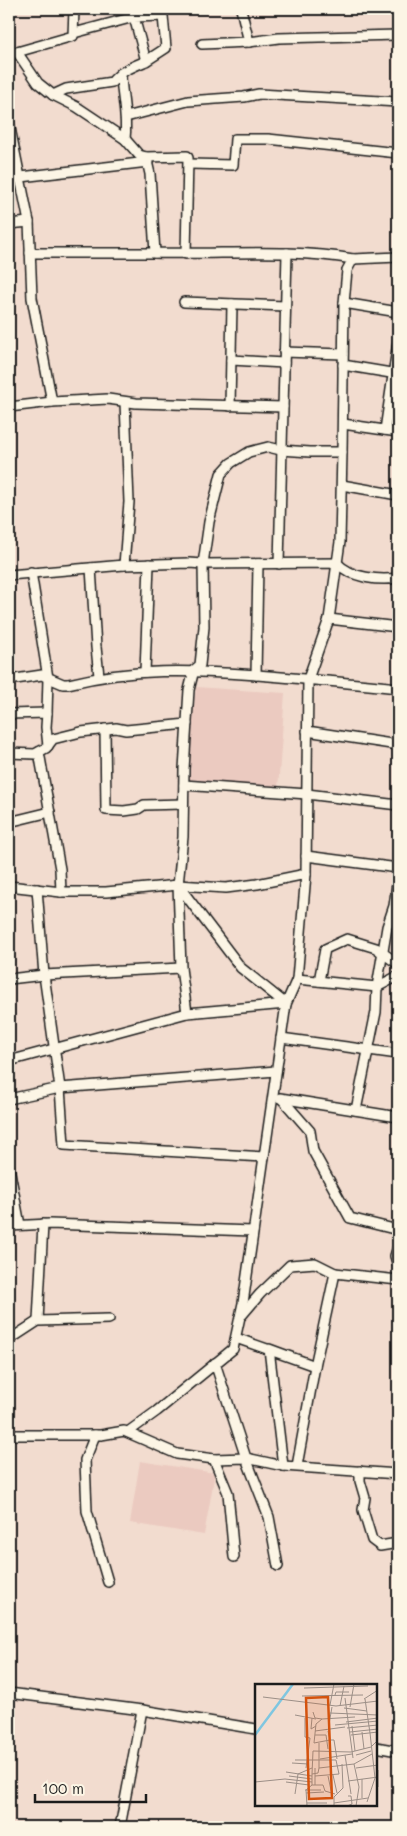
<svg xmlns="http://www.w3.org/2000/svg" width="407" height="1836" viewBox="0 0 407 1836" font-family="Mali,sans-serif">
<rect width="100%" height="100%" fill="#f2dccf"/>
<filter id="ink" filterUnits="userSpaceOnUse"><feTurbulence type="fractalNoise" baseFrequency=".02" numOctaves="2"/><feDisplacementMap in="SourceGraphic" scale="10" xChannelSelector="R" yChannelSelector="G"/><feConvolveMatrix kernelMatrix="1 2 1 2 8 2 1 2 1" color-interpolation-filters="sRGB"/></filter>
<g filter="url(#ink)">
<g fill="#ebcac0">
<path d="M196 687 285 693 278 789 187 783Z"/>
<path d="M140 1461 215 1473 204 1535 130 1523Z"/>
</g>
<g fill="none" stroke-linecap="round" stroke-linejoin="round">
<g stroke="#1c1c1c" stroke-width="12">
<g id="minor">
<path d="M241 9 249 42"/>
<path d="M74 33 134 17 135 9"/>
<path d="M202 44 249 42 279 38 398 35"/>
<path d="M17 52 73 36 74 9"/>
<path d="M9 54 17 52 38 83 53 95 77 107 125 139 139 155 146 157 150 174 155 253C221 255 288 248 353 259L347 270 344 303 342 452H310L281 450 268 447 249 452 231 463 221 474 209 522 203 564 189 563 124 565 9 575"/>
<path d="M121 73C121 95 128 116 125 139"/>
<path d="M53 95 66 89 112 82C120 71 134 66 146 61L134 17 163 16 166 48 146 61"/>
<path d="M126 117 188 101 244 97 259 94 398 102"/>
<path d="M9 123 29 222 32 298 52 402"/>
<path d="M146 157 187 156 188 158 186 254"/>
<path d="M189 164 233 165 235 139H268L398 153"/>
<path d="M9 180 21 177 148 162"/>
<path d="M9 224 29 222"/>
<path d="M30 253H155"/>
<path d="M353 259 398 257"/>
<path d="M184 302 285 306"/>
<path d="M344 303 398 312"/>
<path d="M284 352 343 354"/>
<path d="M231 360 284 363"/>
<path d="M343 365 397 374"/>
<path d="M230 406 232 304"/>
<path d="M9 407 52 402 108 399 136 403 283 407"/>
<path d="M343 424 398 432"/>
<path d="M385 430 398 342"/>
<path d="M342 485 398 495"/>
<path d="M279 564 287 253"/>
<path d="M124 565 129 502 125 402"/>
<path d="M91 568 96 647 99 676"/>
<path d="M31 572 48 678 47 713"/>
<path d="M329 619 398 627"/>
<path d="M145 672 149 564"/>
<path d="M256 675 258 564"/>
<path d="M9 680 42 675 63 684H68C132 668 192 670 257 675 305 679 351 683 398 688"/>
<path d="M9 714 47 713 46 727 48 746"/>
<path d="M105 729 106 810 124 811 138 809 144 805 183 804"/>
<path d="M307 731 398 745"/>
<path d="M39 752 60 869 61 892"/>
<path d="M9 753 35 754 46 748 53 739 81 732 116 728 126 730 187 724"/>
<path d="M184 785 307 794 398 805"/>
<path d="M9 822 50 812"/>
<path d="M306 856 398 868"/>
<path d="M178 885 241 968 286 1004 297 979 306 874"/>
<path d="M9 886 61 892H106L178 885 226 888 257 884 306 874 308 679 329 619 340 542 342 452"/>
<path d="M37 889 44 975 60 1088 64 1145 264 1157"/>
<path d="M9 979 44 975 181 968"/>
<path d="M297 979 377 987 398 976"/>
<path d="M319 981 325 949 347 939 376 948 398 964"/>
<path d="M187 1013 181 968 178 885 183 837 184 769 189 690 194 670 200 665 204 627 203 564 337 563C351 578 379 581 398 578"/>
<path d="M281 1038 398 1054"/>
<path d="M9 1061 187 1013 286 1004 243 1303 233 1349 157 1411 128 1432"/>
<path d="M280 1098 398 1117"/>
<path d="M9 1099 60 1088 276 1071"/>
<path d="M282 1099 310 1131 313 1151 350 1218 398 1230"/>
<path d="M356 1110 376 1012 377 987 387 927 394 906 398 877"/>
<path d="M9 1167 20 1225"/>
<path d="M9 1226 49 1224 253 1231"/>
<path d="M398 1247 395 1256 398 1265"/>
<path d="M335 1273 398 1280"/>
<path d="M242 1315 260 1294 290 1265 315 1263 335 1273 315 1366 297 1466"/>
<path d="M38 1321 43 1224"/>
<path d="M236 1338 315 1366 269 1349 283 1466"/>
<path d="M9 1340 38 1321 109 1319"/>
<path d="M215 1363 246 1458 283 1466 398 1474"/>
<path d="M9 1435H101L124 1431 177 1454 214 1459 246 1458 269 1517 278 1566"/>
<path d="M95 1435 85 1460 87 1511 108 1582"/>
<path d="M214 1459 228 1493 234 1557"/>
<path d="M360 1471V1481L365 1498 363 1510 372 1540 380 1546 398 1543"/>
<path d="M9 1693 142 1710 256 1729"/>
<path d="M376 1747 398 1751"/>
<path d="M120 1827 142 1710"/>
</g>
</g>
<use href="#minor" stroke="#fcf5e5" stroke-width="9"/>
</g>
</g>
<g transform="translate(255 1684)">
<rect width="122" height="122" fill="#f2dccf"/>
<path fill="none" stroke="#7fc6e0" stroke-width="2.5" d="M0 51 38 0"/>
<path fill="none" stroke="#9c8f87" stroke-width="1" d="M49 4 113 2M80 11 81 8H94M47 12 108 11M8 13 81 22 123 17M90 14 98 74M109 15 123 6M110 15 115 49M75 21 79 0M85 22 89 2M95 23 99 0M89 24 112 27M58 28 60 34 67 35 100 33M75 29 123 31M40 31 61 35M50 34V53L55 54M57 34 56 45 61 42M67 35 61 40 59 59 75 56 73 47M91 38 123 34M74 40 77 23M80 41 123 37M97 42 100 67M92 44 123 41M60 47 90 43M95 48 123 45M107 48 109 65M60 51H71L73 65M96 51 123 48M76 56H79L82 75M90 71 96 110M101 71 116 67M65 75 97 70M40 76H81L84 90M37 79 53 80M99 80 104 103 101 122M51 84 55 54M60 84V101M64 84V59M101 84 123 81M123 86V103M31 88 57 92M57 90 58 67 96 68 116 63 123 56M78 91 82 109M34 92 57 95M60 92 84 90M73 92 77 111M93 97 123 93M0 98 30 95 57 98M31 98 54 101M50 106H66M51 109 69 108M40 110 43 90 57 84M80 110 70 107 68 101H57V90L63 89 64 84 99 80 117 70M107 114V95M112 118 120 94 115 49M52 119H72M79 119 113 114M52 122 51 106 57 101M79 122V113L88 104 87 80M92 122 97 120 96 112H93"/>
<path fill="#d4530e" fill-opacity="0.15" stroke="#d4530e" stroke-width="2.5" d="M73 13 77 114 54 115 51 14Z"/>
<rect width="122" height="122" fill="none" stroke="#1c1c1c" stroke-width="2.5"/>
</g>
<rect width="407" height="1836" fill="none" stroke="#fcf5e5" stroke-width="30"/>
<rect x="15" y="15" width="377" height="1806" fill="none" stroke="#1c1c1c" stroke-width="2" filter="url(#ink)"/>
<path d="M35 1794v8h111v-8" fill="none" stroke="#1c1c1c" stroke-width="2.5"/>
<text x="42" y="1794" font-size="15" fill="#1c1c1c" stroke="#fcf5e5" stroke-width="4" paint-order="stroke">100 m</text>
</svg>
